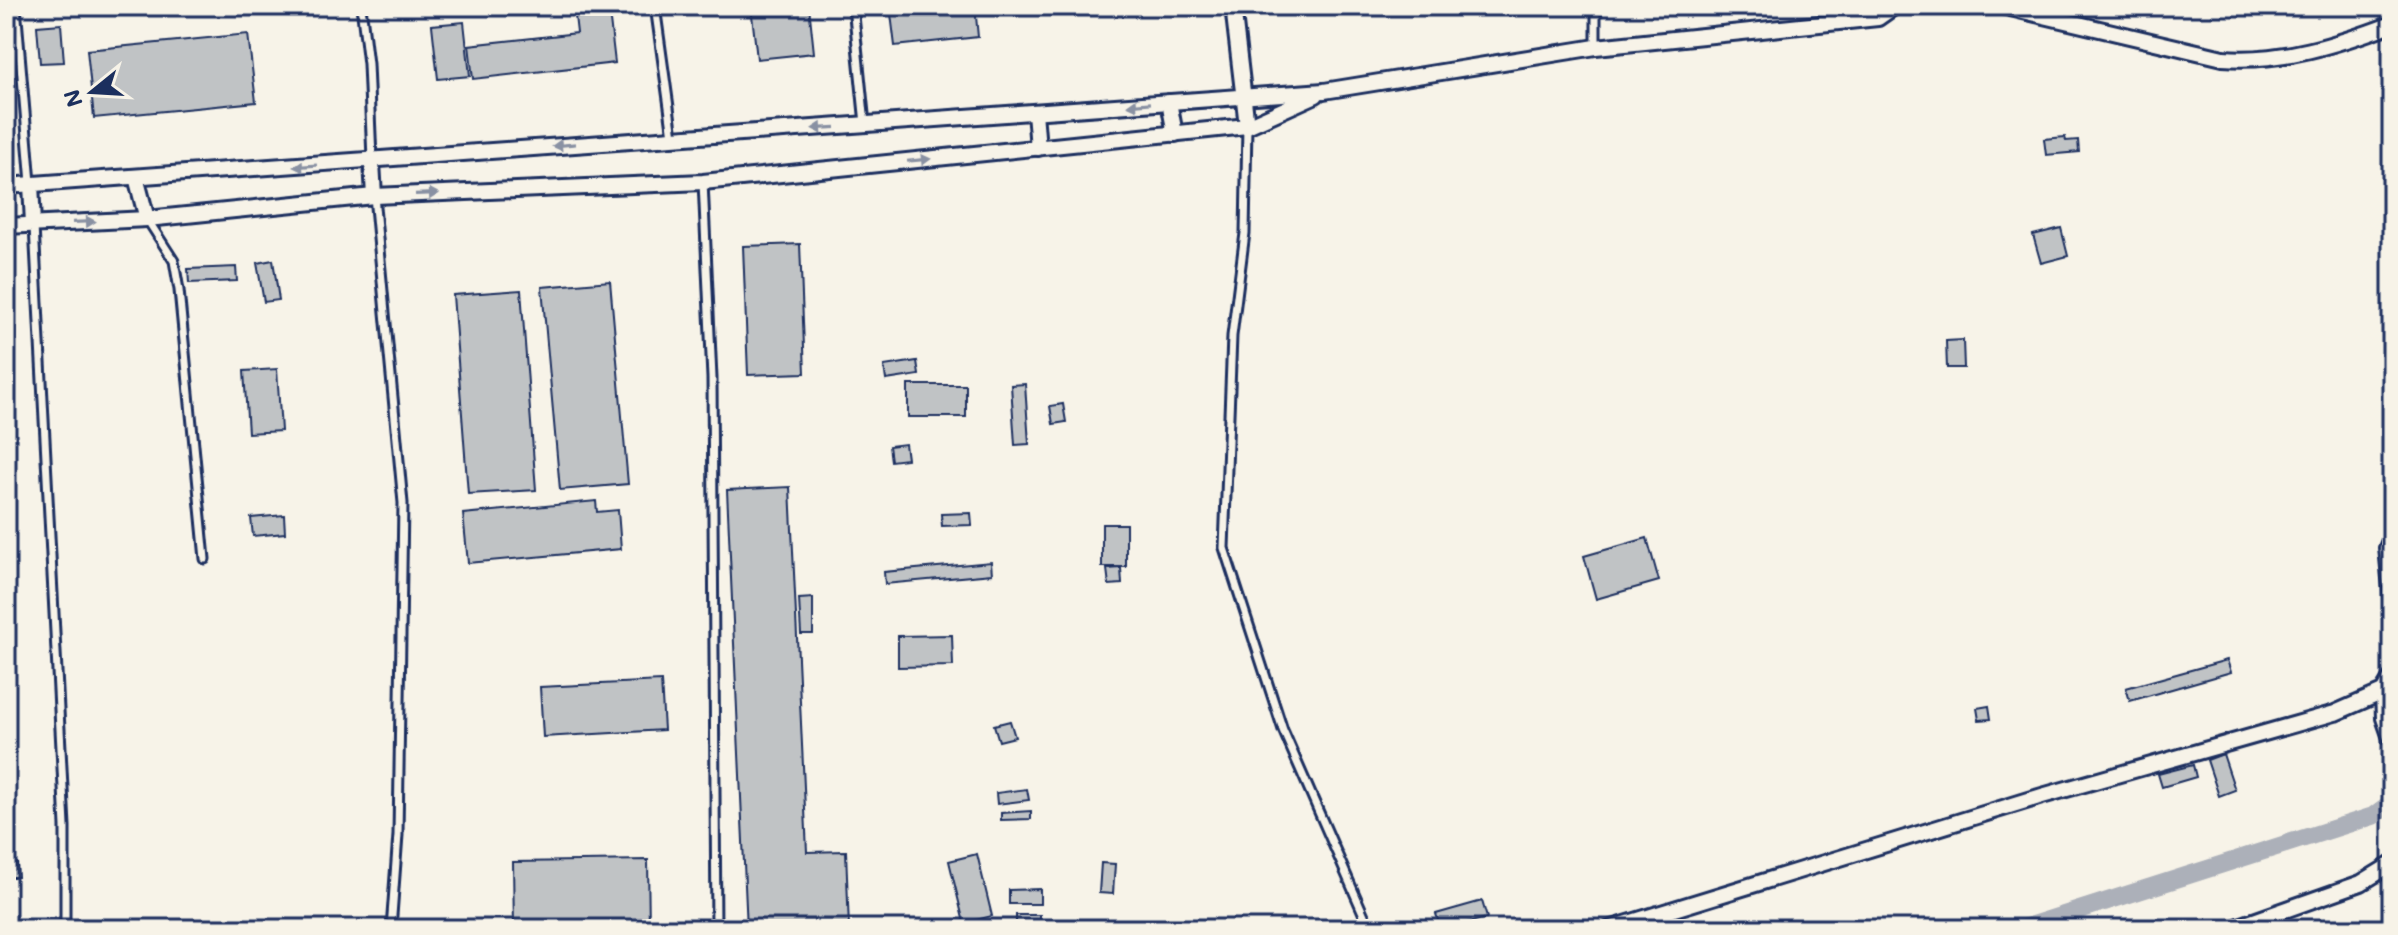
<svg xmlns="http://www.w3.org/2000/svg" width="2398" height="935" viewBox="0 0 2398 935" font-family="Mali,sans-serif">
<rect width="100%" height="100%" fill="#f7f3e8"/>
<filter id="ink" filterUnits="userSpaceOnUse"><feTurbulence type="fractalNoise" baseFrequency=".0125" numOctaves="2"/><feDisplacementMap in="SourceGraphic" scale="16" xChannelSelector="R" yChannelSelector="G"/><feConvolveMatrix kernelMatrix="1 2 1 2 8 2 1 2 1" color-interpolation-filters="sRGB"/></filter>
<g filter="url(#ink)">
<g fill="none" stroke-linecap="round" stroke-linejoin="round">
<path stroke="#acb0b9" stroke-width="18" d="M2020 929 2373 816 2392 802"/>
</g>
<g fill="#c0c3c5" stroke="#1b2f5e" stroke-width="2">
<path d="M751 6H809L814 53 757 59Z"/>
<path d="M890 6H975L978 37 895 46Z"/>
<path d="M609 12 615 63 473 79 469 45 577 33 575 16Z"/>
<path d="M464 22 470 76 438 79 432 25Z"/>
<path d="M61 24 64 62 40 63 37 26Z"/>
<path d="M248 34 256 102 94 118 87 50Z"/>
<path d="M2065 137 2066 141 2078 140 2079 152 2046 155 2044 139Z"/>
<path d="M2061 228 2068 256 2041 263 2033 235Z"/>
<path d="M800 244 805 373 748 375 743 246Z"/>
<path d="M273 260 279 300 264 302 257 263Z"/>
<path d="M236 267 237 281 189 283 188 269Z"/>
<path d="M610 281 628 484 560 490 542 287Z"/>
<path d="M521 290 536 490 468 494 453 295Z"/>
<path d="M1963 340 1964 368H1947L1946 341Z"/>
<path d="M917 361 919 375 886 380 884 366Z"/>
<path d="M277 369 281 431 248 433 244 371Z"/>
<path d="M1025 384 1029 444 1015 445 1011 385Z"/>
<rect x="908" y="385" width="58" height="32"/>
<path d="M1063 404 1066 422 1053 424 1050 406Z"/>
<path d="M6 435 9 500H6Z"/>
<path d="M905 444 907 459 891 461 889 446Z"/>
<path d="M790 487 807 852 846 851 849 929H747L727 490Z"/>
<path d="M596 501 597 512 618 510 621 549 468 563 463 514Z"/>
<path d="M971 513 972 525 942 526 941 514Z"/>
<path d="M284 515 285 533 253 536 251 518Z"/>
<rect x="1102" y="524" width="24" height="43"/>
<path d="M1647 538 1659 581 1596 599 1584 556Z"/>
<path d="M991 562 992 574 885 584 884 572Z"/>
<path d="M1121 568 1122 584 1109 585 1107 569Z"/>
<path d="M813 598V634H801L799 599Z"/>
<path d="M952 635 953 666 898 667V636Z"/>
<path d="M2227 660 2231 672 2130 701 2126 688Z"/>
<path d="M661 681 664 730 543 737 540 687Z"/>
<path d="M1989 706 1991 719 1979 720 1977 708Z"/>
<path d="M1010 721 1015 737 999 741 994 725Z"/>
<path d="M2223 754 2235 790 2219 796 2207 760Z"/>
<path d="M2193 765 2196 777 2162 787 2158 774Z"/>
<path d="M1027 789 1029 800 997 804 996 793Z"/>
<path d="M1031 811V819L1001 820V813Z"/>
<path d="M977 854 992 916 964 923 949 861Z"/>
<path d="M648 860 649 929H514L513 862Z"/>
<path d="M6 863H17L18 877H6Z"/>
<path d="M1101 863 1115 864 1113 894 1099 893Z"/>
<path d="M1040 889V904H1009V890Z"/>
<path d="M1482 901 1487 918 1441 929 1436 914Z"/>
<rect x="1016" y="915" width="24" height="14"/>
</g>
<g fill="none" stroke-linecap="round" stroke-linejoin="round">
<g stroke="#1b2f5e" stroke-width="13">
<g id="service">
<path d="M16 6 31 183"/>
<path d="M361 6 368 64 372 159"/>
<path d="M655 6 673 136"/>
<path d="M853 6 865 124"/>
<path d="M1596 6V47"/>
<path d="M1247 126 1245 233 1232 336 1224 548 1283 730 1370 929"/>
<path d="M703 182 712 378 716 929"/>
<path d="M374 196 403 503 398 835 391 929"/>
<path d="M147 219 174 261 179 290 205 559"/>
<path d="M34 226 65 826V929"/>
</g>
</g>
<g stroke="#1b2f5e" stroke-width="20">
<g id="minor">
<path d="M1233 6 1247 126"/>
<path d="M2002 6 2223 58C2280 63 2339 44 2392 24"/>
<path d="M1169 102 1175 134"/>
<path d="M1035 112 1038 148"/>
<path d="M372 162 374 196"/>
<path d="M136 177 147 219"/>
<path d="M31 184 33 224"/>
<path d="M6 186 1324 91 1596 47 1878 18 1895 6"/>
<path d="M6 226 147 219 374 196 703 182 1247 126 1316 95"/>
<path d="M2392 536 2387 548 2392 598"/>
<path d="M2383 692 2384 718 2392 741"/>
<path d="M1609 929 2042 796 2335 713 2383 692 2392 677"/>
<path d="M2231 929 2361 883 2392 864"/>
</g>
</g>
<use href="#service" stroke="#f7f3e8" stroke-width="7"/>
<use href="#minor" stroke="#f7f3e8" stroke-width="14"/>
</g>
<defs><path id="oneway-solid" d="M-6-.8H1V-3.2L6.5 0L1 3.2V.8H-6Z" transform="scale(2)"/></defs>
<g fill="#8991a3">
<use href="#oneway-solid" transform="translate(1139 104) rotate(175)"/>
<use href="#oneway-solid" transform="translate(824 128) rotate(177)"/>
<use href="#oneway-solid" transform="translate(564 145) rotate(175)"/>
<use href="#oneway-solid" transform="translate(919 160) rotate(-6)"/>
<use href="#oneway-solid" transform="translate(305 166) rotate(176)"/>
<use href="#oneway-solid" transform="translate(427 194) rotate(-2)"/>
<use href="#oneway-solid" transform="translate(84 222) rotate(-2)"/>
</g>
</g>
<rect width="2398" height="935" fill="none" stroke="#f7f3e8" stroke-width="32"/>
<rect x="16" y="16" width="2366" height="903" fill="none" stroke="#1b2f5e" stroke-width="3" filter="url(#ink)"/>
<g transform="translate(92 92) rotate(252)" stroke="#f7f3e8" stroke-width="6" paint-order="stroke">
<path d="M0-6L14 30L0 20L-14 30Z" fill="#1b2f5e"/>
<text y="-12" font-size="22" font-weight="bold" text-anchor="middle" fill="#1b2f5e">N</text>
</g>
</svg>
